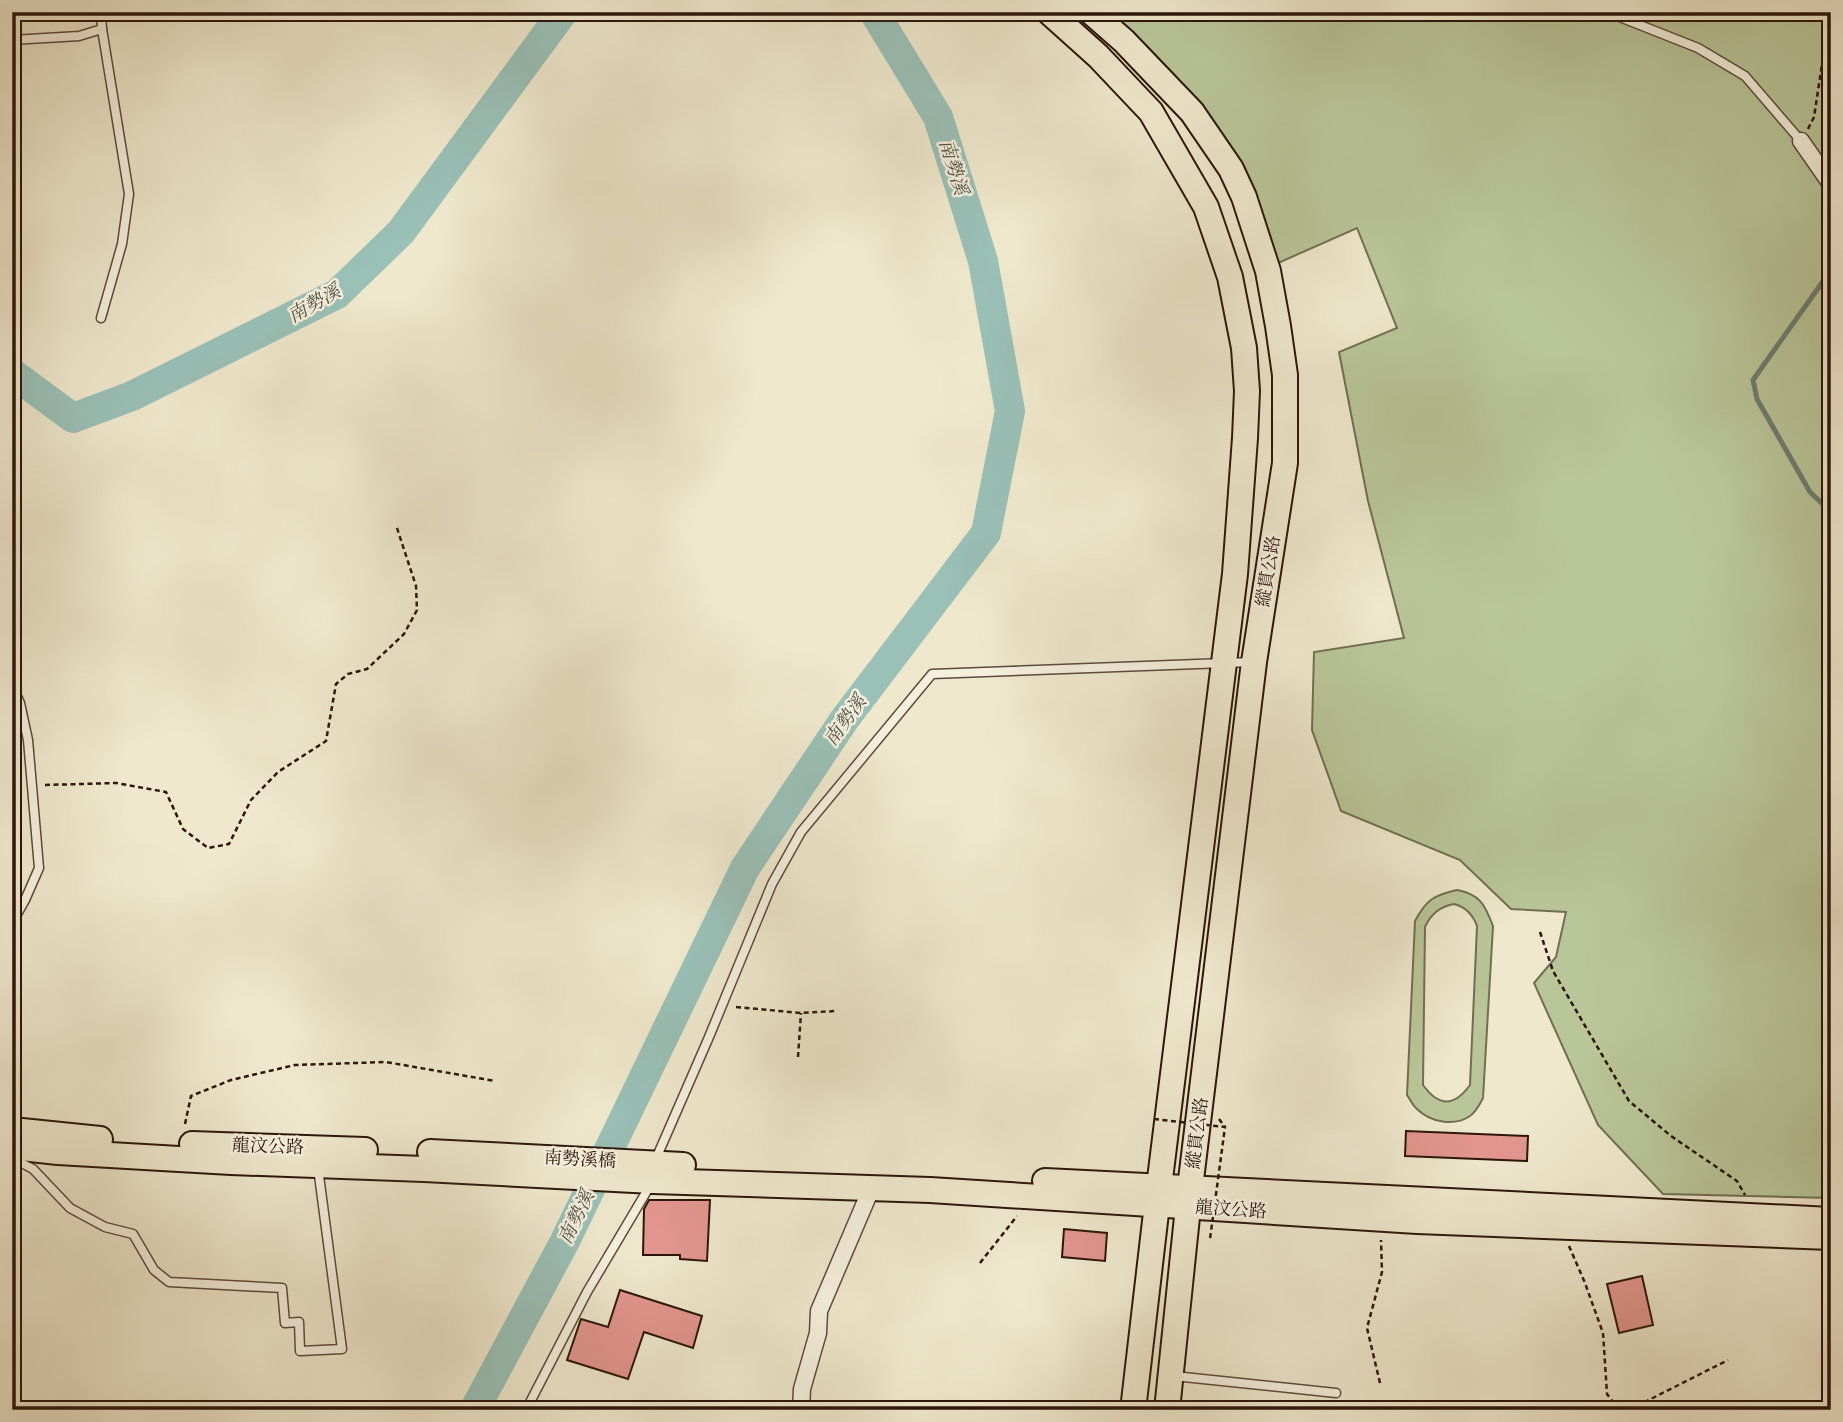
<svg xmlns="http://www.w3.org/2000/svg" width="1843" height="1422" viewBox="0 0 1843 1422" font-family="'Libre Caslon Text','Noto Serif TC',serif">
<rect width="100%" height="100%" fill="#efe8cd"/>
<filter id="stains"><feTurbulence type="fractalNoise" baseFrequency=".00286" numOctaves="4"/><feColorMatrix values="0 0 0 0 .2 0 0 0 0 .09 0 0 0 0 .02 0 0 0 .5 -.17"/></filter>
<radialGradient id="worn" r=".72"><stop offset=".6" stop-color="#630" stop-opacity="0"/><stop offset="1" stop-color="#630" stop-opacity=".3"/></radialGradient>
<g fill="#b9c699" stroke="#726e52" stroke-width="2" fill-rule="evenodd">
<path d="M1090 12H1831V1198L1663 1194 1598 1125 1534 983 1556 957 1566 912 1511 909 1460 860 1341 811 1312 730 1314 652 1404 638 1368 501 1339 352 1397 328 1357 228 1269 267 1209 143Z"/>
<path d="M1457 890C1480 894 1485 905 1493 926L1483 1098C1480 1104 1476 1112 1470 1116 1454 1127 1430 1122 1417 1109 1413 1106 1410 1099 1407 1095L1415 921C1426 900 1434 895 1457 890ZM1454 904C1466 907 1473 915 1477 926L1470 1085C1454 1107 1439 1107 1423 1085L1425 927C1431 914 1439 907 1454 904Z"/>
</g>
<g fill="none" stroke-linecap="round" stroke-linejoin="round">
<path stroke="#6e7c72" stroke-width="5" d="M1831 270 1753 380 1757 399 1810 492 1831 512"/>
<g stroke="#9ac0b7" stroke-width="30">
<path d="M12 373 73 418 132 396 337 294 401 232 563 12"/>
<path d="M476 1410 477 1405 565 1241 745 868 844 720 986 533 1010 411 983 261 938 117 874 12"/>
</g>
</g>
<g fill="#e2968e" stroke="#2c150b" stroke-width="2">
<path d="M1406 1131 1528 1136 1527 1161 1405 1156Z"/>
<path d="M649 1200H710L707 1261 680 1259V1255H643L644 1209Z"/>
<path d="M1064 1229 1107 1233 1105 1261 1062 1257Z"/>
<path d="M1642 1276 1653 1325 1619 1333 1607 1284Z"/>
<path d="M620 1290 702 1316 693 1348 644 1332 628 1379 567 1360 581 1319 608 1327Z"/>
</g>
<g fill="none" stroke-linecap="round" stroke-linejoin="round">
<g stroke="#5d4a3c" stroke-width="11">
<g id="lane">
<path d="M1607 12 1698 48 1745 76 1801 141"/>
<path d="M12 40 79 36 102 29 101 12"/>
<path d="M101 318 122 244 129 194 102 29"/>
<path d="M12 685 20 703 28 740 39 868 25 900 12 923"/>
<path d="M12 1158 33 1169 70 1208 105 1227 133 1234 154 1270 169 1282 282 1288 285 1323 299 1322 300 1351 342 1349 318 1168"/>
<path d="M655 1161 709 1037 772 884 801 832 932 674 1252 662"/>
<path d="M1174 1376 1336 1393"/>
<path d="M526 1410 587 1292 651 1184"/>
</g>
</g>
<g stroke="#5d4a3c" stroke-width="19">
<g id="street">
<path d="M1801 141 1831 184"/>
<path d="M801 1410 802 1389 818 1333 819 1311 871 1189"/>
</g>
</g>
<g stroke="#2c150b" stroke-width="28">
<g id="primary">
<path d="M1049 12 1098 56 1151 112 1206 207 1230 277 1244 348 1247 391 1245 438 1235 574 1159 1187 1133 1410"/>
<path d="M1091 12 1124 41 1192 112 1231 169 1244 197 1268 271 1278 326 1285 375V463L1254 662 1190 1188 1167 1410"/>
<path d="M12 1130 100 1139"/>
<path d="M192 1144 365 1150"/>
<path d="M12 1147 58 1152 231 1162 424 1169 653 1181 930 1190 1417 1221 1831 1237"/>
<path d="M430 1152 683 1165"/>
<path d="M1045 1181 1831 1220"/>
</g>
</g>
<g stroke="#2c150b" stroke-width="2.5" stroke-dasharray="5 3.5" stroke-linecap="butt">
<path d="M1808 129 1814 117 1830 12"/>
<path d="M45 785 116 783 166 792 183 829 208 848 229 844 251 800 278 772 326 741 336 684 348 674 367 669 404 634 417 610 416 586 396 525"/>
<path d="M1540 932 1553 971 1629 1101 1671 1136 1737 1181 1745 1195"/>
<path d="M736 1007 801 1013 836 1011"/>
<path d="M798 1057 801 1013"/>
<path d="M1219 1119 1225 1127"/>
<path d="M185 1124 191 1096 231 1080 295 1065 386 1062 495 1081"/>
<path d="M1569 1246 1585 1283 1603 1333 1607 1394 1619 1410"/>
<path d="M980 1263 1017 1216"/>
<path d="M1380 1383 1367 1328 1382 1272 1381 1240"/>
<path d="M1629 1410 1728 1360"/>
</g>
<use href="#lane" stroke="#f5f0de" stroke-width="8"/>
<use href="#street" stroke="#f5f0de" stroke-width="16"/>
<use href="#primary" stroke="#efe8cd" stroke-width="24"/>
<path stroke="#2c150b" stroke-width="2.5" stroke-dasharray="5 3.5" stroke-linecap="butt" d="M1154 1119 1225 1127 1210 1239"/>
</g>
<g text-anchor="middle" dominant-baseline="central" stroke-width="5" stroke-linejoin="round" paint-order="stroke">
<g font-size="18" fill="#2c150b" stroke="#f5f0de">
<text transform="translate(1268 571) rotate(-81)">縱貫公路</text>
<text transform="translate(1197 1133) rotate(-83)">縱貫公路</text>
<text transform="translate(268 1146) rotate(2)">龍汶公路</text>
<text transform="translate(580 1159) rotate(3)">南勢溪橋</text>
<text transform="translate(1231 1209) rotate(4)">龍汶公路</text>
</g>
<g font-size="19" font-style="italic" fill="#525147" stroke="#f5f0de">
<text transform="translate(954 167) rotate(73)">南勢溪</text>
<text transform="translate(314 303) rotate(-30)">南勢溪</text>
<text transform="translate(845 720) rotate(-54)">南勢溪</text>
<text transform="translate(576 1217) rotate(-64)">南勢溪</text>
</g>
</g>
<rect width="1843" height="1422" fill="none" stroke="#efe8cd" stroke-width="42"/>
<rect x="14" y="14" width="1815" height="1394" fill="none" stroke="#2c150b" stroke-width="3.5"/>
<rect x="21" y="21" width="1801" height="1380" fill="none" stroke="#2c150b" stroke-width="2"/>
<rect width="100%" height="100%" filter="url(#stains)"/>
<rect width="100%" height="100%" fill="url(#worn)"/>
</svg>
